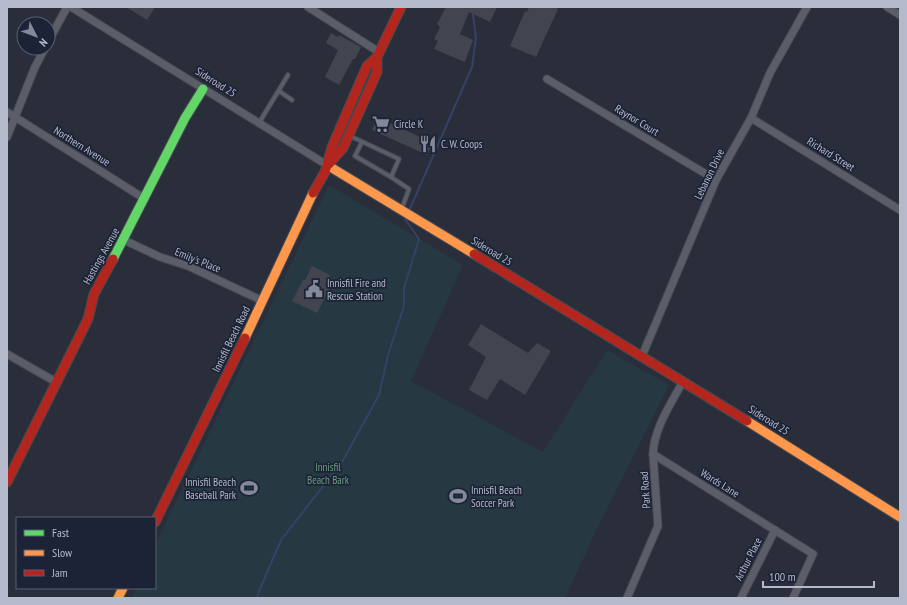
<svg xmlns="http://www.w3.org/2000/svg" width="907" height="605" viewBox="0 0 907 605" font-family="'PT Sans Narrow',sans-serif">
<rect width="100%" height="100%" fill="#2a2e3a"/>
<path fill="#263841" d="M329 185 463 265 411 381 543 452 607 350 669 385 601 520 565 598H131L136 588H155V545Z"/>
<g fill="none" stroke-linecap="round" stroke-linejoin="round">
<g stroke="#354165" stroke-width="2">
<path d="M409 211 472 67 476 38 472 7"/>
<path d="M257 598 260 589 281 540 342 462 379 395 388 355 404 306V288L419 239 405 219 406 217"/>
</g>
</g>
<g fill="#424550">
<path d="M126 7H155L147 20Z"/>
<path d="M446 7H497L490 22 469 12 460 34 473 40 465 62 434 49 438 41 434 39 440 27 437 24Z"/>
<path d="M529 7H554L558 9 536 57 510 46 525 11 527 12Z"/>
<path d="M331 33 338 37 339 35 361 47 355 59H353L339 85 325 77 338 50 326 43Z"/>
<path d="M377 117 433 143 427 155 372 130Z"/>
<path d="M312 266 330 275 325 286 330 288 317 313 292 301 303 280H305Z"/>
<path d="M481 324 528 353 537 343 551 351 525 395 500 379 487 400 469 390 486 357 468 345Z"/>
</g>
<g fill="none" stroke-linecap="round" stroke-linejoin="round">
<g stroke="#464a53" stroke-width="5.5">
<g id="lane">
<path d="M279 91 292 100"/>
<path d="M259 123 288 75"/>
<path d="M350 136 399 159 391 177 409 189 402 208"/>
<path d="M362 142 355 156 391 177"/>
</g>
</g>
<g stroke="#464a53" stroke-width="9">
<g id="street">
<path d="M71 7 327 165"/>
<path d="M308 7 379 52"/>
<path d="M887 7 900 15"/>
<path d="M48 42 67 7"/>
<path d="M547 79 716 180"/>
<path d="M7 112 145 199"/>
<path d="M751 118 900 210"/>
<path d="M7 137 35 67 45 48"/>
<path d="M124 240 160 257 188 266 263 301"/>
<path d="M7 354 56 382"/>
<path d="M642 356 716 180 751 118 770 73 807 7"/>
<path d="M653 454 813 554 793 598"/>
<path d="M627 598 658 526 653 454C654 428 671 404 683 381"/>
<path d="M741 598 775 530"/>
</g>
</g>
<g stroke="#464a53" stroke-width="11">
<path id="fast" d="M113 259 185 118 203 89"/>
</g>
<g stroke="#464a53" stroke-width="11">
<g id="slow">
<path d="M327 165 474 254"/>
<path d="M245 338 313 193"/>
<path d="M747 421 900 517"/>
<path d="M118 598 123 588"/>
</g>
</g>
<g stroke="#464a53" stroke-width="11">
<g id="jam">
<path d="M329 164 343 148 377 72V57"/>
<path d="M313 193 325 172 332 147 367 66 377 57 401 7"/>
<path d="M474 254 747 421"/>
<path d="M7 482 88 319 94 294 113 259"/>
<path d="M155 522 245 338"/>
</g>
</g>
<use href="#lane" stroke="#5b5e68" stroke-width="3.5"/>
<use href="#street" stroke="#5b5e68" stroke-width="7"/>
<use href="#fast" stroke="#63d668" stroke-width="9"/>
<use href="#slow" stroke="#ff974d" stroke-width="9"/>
<use href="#jam" stroke="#b3261e" stroke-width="9"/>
</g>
<defs>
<g id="supermarket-bare" transform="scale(1.38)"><path d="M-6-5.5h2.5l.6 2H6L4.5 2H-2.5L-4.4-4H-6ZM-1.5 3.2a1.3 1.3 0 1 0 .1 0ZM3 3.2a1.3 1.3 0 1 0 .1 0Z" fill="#848898" stroke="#1c2336" stroke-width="2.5" paint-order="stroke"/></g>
<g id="restaurant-bare" transform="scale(1.38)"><path d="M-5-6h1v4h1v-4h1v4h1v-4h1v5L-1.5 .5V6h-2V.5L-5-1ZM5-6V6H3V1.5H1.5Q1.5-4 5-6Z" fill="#848898" stroke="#1c2336" stroke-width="2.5" paint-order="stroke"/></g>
<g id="civic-bare" transform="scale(1.38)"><path d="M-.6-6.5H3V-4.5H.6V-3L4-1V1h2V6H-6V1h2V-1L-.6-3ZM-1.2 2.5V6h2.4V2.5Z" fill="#848898" stroke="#1c2336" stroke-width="2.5" paint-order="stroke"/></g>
<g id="stadium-bare" transform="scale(1.38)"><path d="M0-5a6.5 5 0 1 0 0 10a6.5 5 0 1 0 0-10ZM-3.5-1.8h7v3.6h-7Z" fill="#848898" stroke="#1c2336" stroke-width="2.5" paint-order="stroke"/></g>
</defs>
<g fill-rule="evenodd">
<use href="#supermarket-bare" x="381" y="124"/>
<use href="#restaurant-bare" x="428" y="144"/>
<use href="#civic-bare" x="314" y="289"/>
<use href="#stadium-bare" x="249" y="488"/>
<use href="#stadium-bare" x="458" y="496"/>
</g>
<g text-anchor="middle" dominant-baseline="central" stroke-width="3.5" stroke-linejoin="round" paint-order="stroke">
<g font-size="11" fill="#b4b9cb" stroke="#1c2336">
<text transform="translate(216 82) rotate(32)">Sideroad 25</text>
<text transform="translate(637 120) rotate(31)">Raynor Court</text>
<text transform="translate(82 146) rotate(32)">Northern Avenue</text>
<text transform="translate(831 154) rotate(32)">Richard Street</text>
<text transform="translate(709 174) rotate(-64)">Lebanon Drive</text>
<text transform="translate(492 251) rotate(31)">Sideroad 25</text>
<text transform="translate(101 256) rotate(-61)">Hastings Avenue</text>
<text transform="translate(198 260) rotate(22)">Emily's Place</text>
<text transform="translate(231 339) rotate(-64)">Innisfil Beach Road</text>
<text transform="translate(769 420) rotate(32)">Sideroad 25</text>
<text transform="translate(720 483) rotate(32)">Wards Lane</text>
<text transform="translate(645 490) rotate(-94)">Park Road</text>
<text transform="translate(748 559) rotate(-63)">Arthur Place</text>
</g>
<g font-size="11" fill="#b4b9cb" stroke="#1c2336" text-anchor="start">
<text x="394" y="124">Circle K</text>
<text x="441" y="144">C. W. Coops</text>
<text x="327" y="283">Innisfil Fire and<tspan x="327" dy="13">Rescue Station</tspan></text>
<text x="236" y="482" text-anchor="end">Innisfil Beach<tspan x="236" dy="13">Baseball Park</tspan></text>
<text x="471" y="490">Innisfil Beach<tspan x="471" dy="13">Soccer Park</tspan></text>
</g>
<g font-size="11" fill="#699e7e" stroke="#1c2336">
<text x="328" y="467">Innisfil<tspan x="328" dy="13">Beach Bark</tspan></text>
</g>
</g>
<rect width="907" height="605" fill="none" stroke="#b4b9cb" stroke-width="16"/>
<rect x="16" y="517" width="140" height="72" fill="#1c2336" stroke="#595f72"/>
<rect x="24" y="530" width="20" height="6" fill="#63d668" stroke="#595f72"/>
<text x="52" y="537" font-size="12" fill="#b4b9cb">Fast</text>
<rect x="24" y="550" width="20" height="6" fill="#ff974d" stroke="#595f72"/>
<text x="52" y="557" font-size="12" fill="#b4b9cb">Slow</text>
<rect x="24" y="570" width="20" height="6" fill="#b3261e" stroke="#595f72"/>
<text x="52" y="577" font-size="12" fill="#b4b9cb">Jam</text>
<g transform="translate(36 36) rotate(132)"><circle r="19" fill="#1c2336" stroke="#595f72"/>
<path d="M0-3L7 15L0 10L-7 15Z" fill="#848898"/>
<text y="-6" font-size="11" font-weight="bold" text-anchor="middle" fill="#b4b9cb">N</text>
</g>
<path d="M763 581v6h111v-6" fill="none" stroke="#b4b9cb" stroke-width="2"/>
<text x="769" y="581" font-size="12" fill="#b4b9cb" stroke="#1c2336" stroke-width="3" paint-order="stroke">100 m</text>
</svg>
